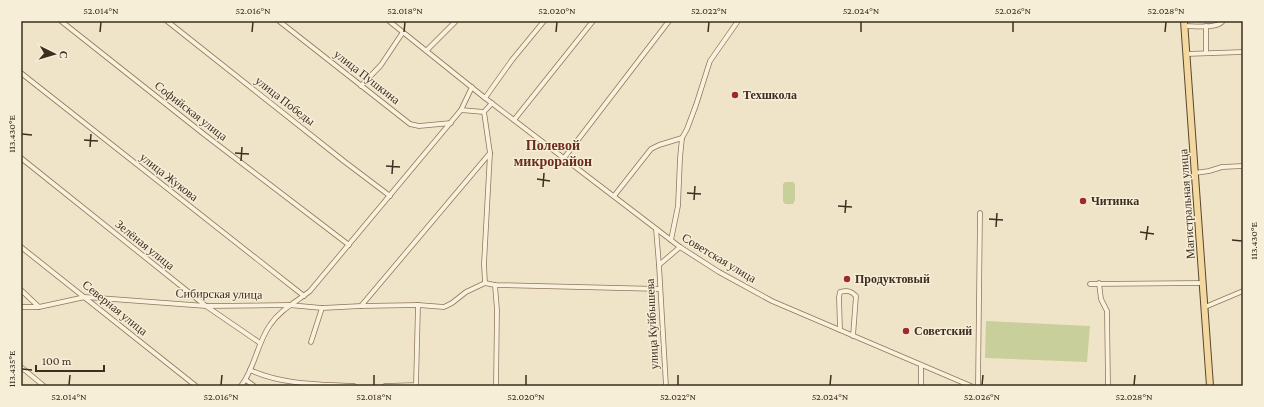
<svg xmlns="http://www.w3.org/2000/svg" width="1264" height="407" viewBox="0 0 1264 407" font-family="'Crimson Pro',serif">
<rect width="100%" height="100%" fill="#f0e4c8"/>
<g fill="#c9cf9b">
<path d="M785 182H793L795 184V200L793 204H785L783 201V184Z"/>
<path d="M986 321 1090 326 1087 362 985 358Z"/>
</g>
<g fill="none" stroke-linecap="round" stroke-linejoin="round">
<g stroke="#8d765c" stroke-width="5.5">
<g id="minor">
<path d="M61 21 205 135 349 245"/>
<path d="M167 21 345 162 390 196"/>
<path d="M279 21 410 124 419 126 451 123"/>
<path d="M389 21 485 98 680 247 719 272 772 301 971 386"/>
<path d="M1184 26C1194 26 1217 29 1223 21"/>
<path d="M1206 26V53"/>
<path d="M427 50 456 21"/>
<path d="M1186 54 1243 52"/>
<path d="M21 73 304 296"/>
<path d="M361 86 381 65 403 32"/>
<path d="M485 98 512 60 544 21"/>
<path d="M461 110 472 87"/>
<path d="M514 120 593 21"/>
<path d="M21 158 206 306 260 343"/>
<path d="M564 158 669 21"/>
<path d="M1195 173 1209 171 1222 167 1243 166"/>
<path d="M614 196 651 149 659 145 682 138"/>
<path d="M656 229 659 265"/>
<path d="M671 240 678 206 680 158 682 138 687 129 696 105 710 61 738 21"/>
<path d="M21 247 196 386"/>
<path d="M485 283 495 285 660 289"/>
<path d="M1099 283 1101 299 1107 311 1108 386"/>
<path d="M1090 284 1203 283"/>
<path d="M495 285 497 310 496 386"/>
<path d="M21 290 39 307"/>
<path d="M361 306 490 153"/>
<path d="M21 307H39L85 297 206 306 289 305 322 308 361 306 418 305"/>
<path d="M1205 307 1243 291"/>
<path d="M840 330 839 297 840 292C848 290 851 291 856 296L853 336"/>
<path d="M311 342 322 308"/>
<path d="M21 367 44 386"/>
<path d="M250 370C283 385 318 384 354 386"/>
<path d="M246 380 254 386"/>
<path d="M241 386C255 368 257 343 270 325 280 310 296 302 310 291L461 110 484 112"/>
<path d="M385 386 416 385 418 305 444 307 452 303 466 292 485 283 484 264 490 153 484 112 492 103"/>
<path d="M666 386 659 265 680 247"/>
<path d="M921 386V366"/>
<path d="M978 386 980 213"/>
</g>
</g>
<g stroke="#5b4430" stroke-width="8">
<path id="primary" d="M1184 21 1210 386"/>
</g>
<use href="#minor" stroke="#faf1dc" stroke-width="4"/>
<use href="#primary" stroke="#f3d9a0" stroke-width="6"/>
</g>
<path fill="none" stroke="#3d2e20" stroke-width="1.5" d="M100 32 101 22M252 32 253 22M404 32 405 22M556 32 557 22M708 32 709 22M861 32V22M1013 32V22M1165 32 1166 22M22 134 32 135M84 140 98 141M90 147 91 134M235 153 249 154M241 161 242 147M386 166 400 167M392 174 393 160M537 179 550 181M543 187 544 173M687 193 701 194M694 200 695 186M838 206 852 207M845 213 846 200M989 219 1003 220M996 227 997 213M1140 232 1154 234M1146 240 1148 226M1232 240 1242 241M22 369 32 370M69 385 70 375M221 385 222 375M374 385V375M526 385V375M678 385V375M830 385 831 375M982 385 983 375M1134 385 1135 375"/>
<g fill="#9e2a2b" stroke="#f7eed8" stroke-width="1.5">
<circle cx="735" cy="95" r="4"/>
<circle cx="1083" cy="201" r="4"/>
<circle cx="847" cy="279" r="4"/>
<circle cx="906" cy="331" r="4"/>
</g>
<g text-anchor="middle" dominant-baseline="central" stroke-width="3" stroke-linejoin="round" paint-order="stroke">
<g font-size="12" fill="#3d2e20" stroke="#f7eed8">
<text transform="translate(367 77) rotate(38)">улица Пушкина</text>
<text transform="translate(285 101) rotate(38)">улица Победы</text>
<text transform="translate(191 111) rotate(38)">Софийская улица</text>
<text transform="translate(169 177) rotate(38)">улица Жукова</text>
<text transform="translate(1187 204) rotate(-94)">Магистральная улица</text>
<text transform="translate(145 245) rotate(39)">Зелёная улица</text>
<text transform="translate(719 258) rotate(31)">Советская улица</text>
<text transform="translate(219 294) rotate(1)">Сибирская улица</text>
<text transform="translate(115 308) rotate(39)">Северная улица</text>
<text transform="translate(652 324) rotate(-93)">улица Куйбышева</text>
</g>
<g font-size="12" font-weight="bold" fill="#3d2e20" stroke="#f7eed8" text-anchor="start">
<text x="743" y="95">Техшкола</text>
<text x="1091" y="201">Читинка</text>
<text x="855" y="279">Продуктовый</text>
<text x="914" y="331">Советский</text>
</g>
<g font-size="14" font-weight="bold" fill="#6b2e1e" stroke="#f7eed8">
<text x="553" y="145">Полевой<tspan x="553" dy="16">микрорайон</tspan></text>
</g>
</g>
<rect width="1264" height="407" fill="none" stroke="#f7eed8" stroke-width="44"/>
<g transform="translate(54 54) rotate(95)" stroke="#f7eed8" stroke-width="3" paint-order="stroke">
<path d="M0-3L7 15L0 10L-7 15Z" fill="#3d2e20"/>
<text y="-6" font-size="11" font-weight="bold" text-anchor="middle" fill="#3d2e20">С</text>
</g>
<path d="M36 365v6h68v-6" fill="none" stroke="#3d2e20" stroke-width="2"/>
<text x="42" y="365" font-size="12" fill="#3d2e20" stroke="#f7eed8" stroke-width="3" paint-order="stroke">100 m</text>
<rect x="22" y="22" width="1220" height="363" fill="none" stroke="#3d2e20" stroke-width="1.5"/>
<g font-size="10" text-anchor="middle" fill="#3d2e20">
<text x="101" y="14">52.014°N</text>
<text x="253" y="14">52.016°N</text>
<text x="405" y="14">52.018°N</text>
<text x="557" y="14">52.020°N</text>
<text x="709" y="14">52.022°N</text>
<text x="861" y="14">52.024°N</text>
<text x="1013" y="14">52.026°N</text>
<text x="1166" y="14">52.028°N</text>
<text transform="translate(11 134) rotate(-90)" y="4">113.430°E</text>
<text transform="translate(1253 241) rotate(-90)" y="4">113.430°E</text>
<text transform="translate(11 369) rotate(-90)" y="4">113.435°E</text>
<text x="69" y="400">52.014°N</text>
<text x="221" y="400">52.016°N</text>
<text x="374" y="400">52.018°N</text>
<text x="526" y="400">52.020°N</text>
<text x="678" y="400">52.022°N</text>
<text x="830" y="400">52.024°N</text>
<text x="982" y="400">52.026°N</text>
<text x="1134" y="400">52.028°N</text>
</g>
</svg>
